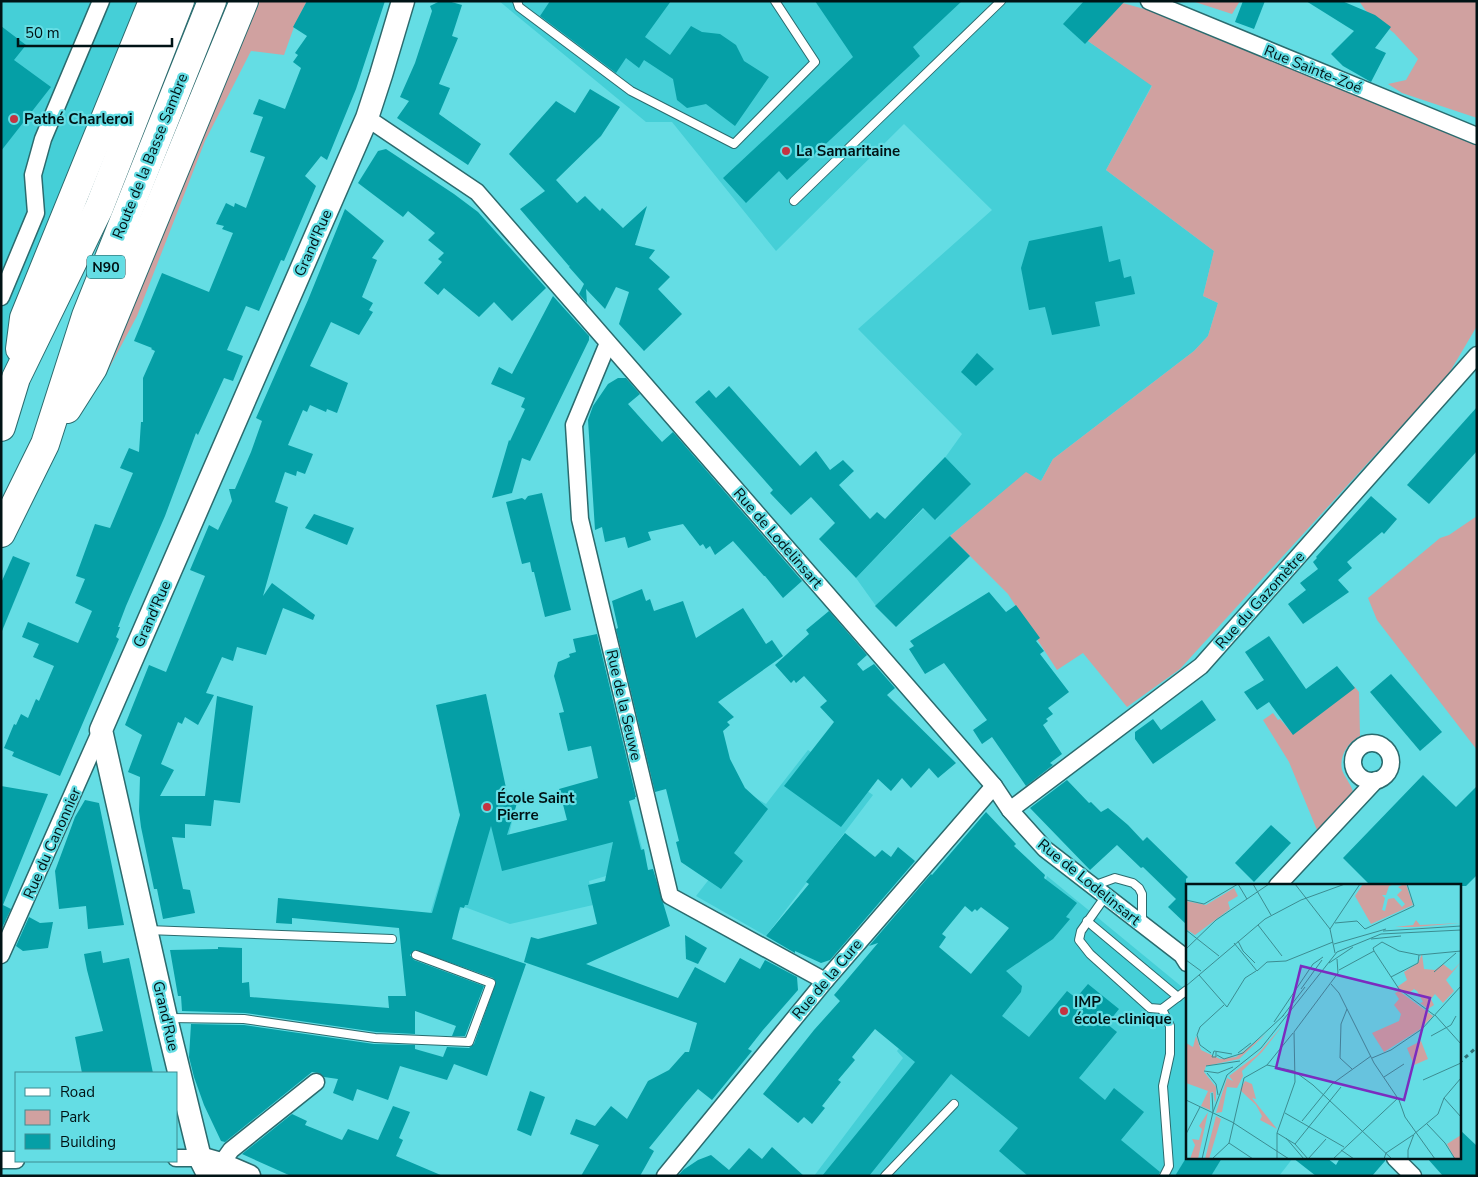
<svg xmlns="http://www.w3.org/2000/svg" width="1478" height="1177" viewBox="0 0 1478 1177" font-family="'Nunito Sans',sans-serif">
<rect width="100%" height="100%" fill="#64dde4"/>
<g fill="#45cfd7">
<path d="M1 1H160L61 227 1 382Z"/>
<path d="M499 1H1118L1085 39 1152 85 1106 170 1214 251 1203 296 1218 303 1208 336 1194 351 1053 459 1041 481 1026 473 950 536 876 606 856 578 923 509 936 520 969 484 944 459 962 434 858 329 992 210 904 124 776 251 672 122H646Z"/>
<path d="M485 694 508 800H517L509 835 630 804 648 870 624 877 606 876 589 881 593 905 510 924 462 906 457 915 430 914 457 825 472 811 459 813 437 705Z"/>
<path d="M808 750 873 795 766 936 696 896 735 846 747 793 766 804Z"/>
<path d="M1047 876 1187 991V1158H1293L1279 1176H814L903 1058 897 1051 914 1030 922 1033 999 940 1003 942 1041 897Z"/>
</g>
<g fill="#d0a1a0">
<path d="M255 1H307L294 27 284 55 251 51 205 141 137 316 106 374 105 361Z"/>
<path d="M1192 1H1240L1232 14Z"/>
<path d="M1359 1H1477V118L1402 93 1388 84 1406 80 1418 59 1394 33 1366 11Z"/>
<path d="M1119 2 1213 28 1477 142V326L1448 375 1180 669 1127 707 1083 653 1057 670 1008 594 950 536 1026 472 1041 481 1053 459 1194 351 1208 336 1218 303 1203 296 1214 251 1106 170 1152 86 1085 39Z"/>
<path d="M1477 516V750L1377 620 1368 598 1440 538 1449 535Z"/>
<path d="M1354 686 1359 692 1360 736C1348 742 1339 756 1342 770 1345 778 1351 784 1353 792L1317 830 1289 762 1263 720 1273 713 1278 720 1280 719 1292 733Z"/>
</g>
<g fill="#059fa6" fill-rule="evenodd">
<path d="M307 1H385L356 89 327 160 321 156 305 176 316 186 284 261 281 260 259 311 246 306 227 350 243 356 233 381 224 378 198 435 196 433 165 516 126 606 118 627H120L116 637 119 639 60 776 12 756 14 752 4 748 14 724 16 725 21 714 28 718 36 699 39 701 54 666 33 657 39 644 22 637 28 622 78 643 92 611 75 603 85 579 76 576 95 524 110 528 133 473 120 468 129 448 139 452 141 422H143V378L155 351 151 349 152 348 134 341 162 273 209 292 233 233 222 229 224 226 216 224 226 203 234 207 235 203 246 208 265 157 250 152 263 117 253 114 259 99 285 109 301 68 293 62 298 55 295 53 307 36 293 27Z"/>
<path d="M440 1H448L462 5 452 36 458 38 439 84 450 88 439 114 481 144 468 165 397 118 409 101 400 97 415 63 432 11 430 6Z"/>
<path d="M550 1H671L645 37 670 55 691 26 702 32 720 34 736 45 744 61 769 77 735 126 706 104 687 108 677 100 673 79 644 60 639 68 626 58 616 73 540 16Z"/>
<path d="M815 1H962L913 47 920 56 845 126 787 180 779 171 746 203 723 178 853 57Z"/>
<path d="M1084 1H1125L1085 44 1063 24Z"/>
<path d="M1243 1H1265L1254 29 1235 22Z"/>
<path d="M1306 1H1342L1375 15 1391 27 1375 48 1386 53 1371 82 1343 66 1331 54 1354 31Z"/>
<path d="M1 26 26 45 14 60 51 87 1 151Z"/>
<path d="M590 89 620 107 601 136 556 180 577 203 585 196 600 211 602 208 623 228 647 206 635 245 655 250 649 258 670 277 658 289 682 314 644 351 619 324 629 292 616 287 605 309 586 289 587 303 579 294 584 284 569 267 570 265 569 266 520 209 545 191 509 154 556 101 575 113Z"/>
<path d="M386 149 454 194 478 212 546 288 512 321 494 302 479 317 444 288 438 295 424 283 442 262 438 259 444 253 428 240 435 233 408 211 403 217 358 183 378 151Z"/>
<path d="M345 209 384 241 372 258 377 260 362 297 373 303 369 310 373 312 359 335 331 322 310 366 348 383 337 413 327 409 326 412 310 405 307 412 303 410 288 445 313 454 305 474 297 471 296 476 285 472 275 502 288 507 263 596 272 583 315 615 313 620 283 608 266 655 237 647 233 661 222 657 206 693 214 695 198 725 185 717 182 724 178 722 161 764 174 770 160 796H205L217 696 253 706 240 803 214 800 211 826 185 824V838L172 837 183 889 190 890 195 913 163 919 157 889H154L141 827 139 811 140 777 128 772 142 735 125 725 149 665 166 672 205 576 190 570 209 525 218 530 232 501 229 489H235L251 452 262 421 256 418 308 300Z"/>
<path d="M1102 226 1109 262 1120 259 1124 278 1131 276 1135 294 1095 302 1100 326 1052 335 1045 307 1029 310 1021 268 1029 241Z"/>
<path d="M553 296 589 336V340L530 461 522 458 512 493 492 498 509 440 510 441 525 409 521 407 525 398 491 384 499 367 512 374Z"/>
<path d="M977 353 994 369 976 386 961 372Z"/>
<path d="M618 378H626L640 394 628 404 662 442 673 432 802 581 783 598 765 576H764L733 541 715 555 710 546 706 549 703 544 700 546 683 524 648 532 651 540 628 548 625 537 605 542 602 527 595 530 588 420 593 406 608 384Z"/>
<path d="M729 386 800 466 816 451 830 470 843 460 854 471 839 485 870 519 877 512 885 519 945 457 971 484 935 520 923 508 856 578 819 539 835 523 811 497 791 515 770 493 773 490 695 402 709 390 716 398Z"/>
<path d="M1477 407V451L1429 504 1407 485Z"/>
<path d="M542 493 571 610 545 617 534 572H532L530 562 522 564 506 502 522 498 525 500 528 496Z"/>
<path d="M1371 496 1397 519 1384 534 1382 532 1347 562 1352 568 1338 580 1349 592 1303 624 1288 604 1306 590 1300 583 1318 569 1313 562 1317 558 1316 557Z"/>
<path d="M314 514 354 528 347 545 305 528Z"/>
<path d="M950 536 970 556 896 627 875 606Z"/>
<path d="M13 556 30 563 2 631 1 583Z"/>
<path d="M642 589 646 601 650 599 654 611 683 601 696 638 743 608 766 644 772 640 783 656 718 702 734 717 727 722 730 725 723 731 730 759 745 788 768 809 734 853 743 861 721 889 681 862 676 842 679 841 666 789 655 792 616 629 618 628 612 601Z"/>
<path d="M989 592 1006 612 1016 605 1040 638 1036 641 1044 651 1040 654 1069 692 1048 708 1053 714 1046 719 1048 721 1043 725 1062 754 1050 763 1053 765 1026 786 992 737 982 744 973 730 987 720 944 663 925 674 909 649 914 646 910 641Z"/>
<path d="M829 611 867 655 857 664 863 671 874 664 895 688 887 695 956 763 938 778 929 768 911 788 902 778 891 791 878 779 841 827 784 786 834 722 820 707 827 701 804 676 796 683 794 680 791 683 775 665 809 634 806 630Z"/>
<path d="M597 634 636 797H635V799L629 801 641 850 644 849 648 870 653 869 670 926 586 964 678 998 695 967 725 983 740 958 760 969 765 960 797 977 798 990 763 1030 748 1049 752 1051 712 1100 698 1089 685 1104 649 1148 654 1151 640 1176H581L599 1145 570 1134 576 1119 595 1126 611 1106 627 1119 648 1081 669 1070 685 1052H689L697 1023 524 962 531 937 538 939 597 924 588 885 605 881 613 842 502 871 491 826 468 905H465L464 908 460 907 452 939 526 964 487 1076 454 1064 447 1080 400 1066 388 1100 357 1089 353 1101 333 1093 338 1079 324 1077 319 1073 312 1072 225 1142 221 1141 204 1105 194 1077 189 1057 191 1024 244 1025 374 1044 415 1045V1049L443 1057 447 1047 469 1048 474 1044 496 982 493 978 415 950 410 955 414 960 484 986 465 1036H452L456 1026 415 1011V1034L376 1032 245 1013 182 1011 181 996H178L170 950 218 949V947L242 948V983L249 982 250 997 389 1008 388 996H406L399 928 292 918V924L276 923 278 898 432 913 460 815 436 705 486 694 509 802 518 800 507 835 567 820 559 789 598 778 591 746 568 751 559 713 564 712 554 676 558 662 570 657 569 654 576 652 573 639Z"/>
<path d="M1269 636 1306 689 1337 666 1355 688 1293 735 1269 702 1257 710 1244 692 1264 680 1245 652Z"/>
<path d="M1391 674 1442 732 1420 751 1370 692Z"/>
<path d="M1202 700 1216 720 1153 764 1135 739V732L1153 719 1161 730Z"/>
<path d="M1423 775 1456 807 1477 786V875L1466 886H1371L1343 858Z"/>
<path d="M1067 780 1089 803 1091 802 1101 812 1108 808 1128 825 1143 841 1147 837 1188 877 1186 879 1187 925 1168 907 1176 899 1143 867 1141 868 1117 845 1090 870 1030 808Z"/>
<path d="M1 786 48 794 3 905 11 909 1 930Z"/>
<path d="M85 800 99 803 124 925 88 929 86 906 59 909 55 871 75 817Z"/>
<path d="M986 812 1016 844 1014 846 1045 875 1044 878 1077 903 1066 917 1070 919 1053 939 1006 971 1022 986 1021 992 1002 1016 1029 1037 1067 991 1076 998 1088 984 1119 1009 1107 1024 1117 1032 1079 1078 1105 1100 1114 1088 1144 1112 1121 1140 1160 1172 1158 1176H1028L999 1151 1018 1128 951 1074 869 1176H822L915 1062 875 1029 852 1057 855 1060 838 1080 841 1082 822 1106 825 1108 812 1124 804 1117 798 1123 763 1094 814 1030 840 1001 834 995 878 943 869 946 931 874 932 875ZM965 906 972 912 975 909 977 911 981 907 1009 928 971 974 939 947 946 937 942 934Z"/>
<path d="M1271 825 1291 843 1254 882 1235 863Z"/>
<path d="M845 833 875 857 882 850 891 857 898 847 915 861 830 960 821 963 795 951V953L766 936 809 884 806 882Z"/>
<path d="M29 917 40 923 53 922 48 948 23 951 16 946Z"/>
<path d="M685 935 707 948 698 964 686 959Z"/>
<path d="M101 951 103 963 129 958 153 1073H82L75 1037 103 1031 87 970 84 954Z"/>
<path d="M530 1091 545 1097 531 1136 517 1130Z"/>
<path d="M393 1106 410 1112 399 1138 403 1140 396 1156 443 1176H291L242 1154 292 1114 307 1121 305 1125 342 1140 348 1129 378 1140Z"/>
<path d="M1459 1129 1477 1146V1176H1443L1427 1158H1459Z"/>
<path d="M772 1147 804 1176H678L683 1170 698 1160 711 1155 729 1170 749 1148 762 1159Z"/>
<path d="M1186 1158H1222L1211 1176H1175Z"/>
<path d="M1293 1158H1327L1336 1165 1340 1158H1385V1161L1372 1176H1316Z"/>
</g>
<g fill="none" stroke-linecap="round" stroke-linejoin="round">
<g stroke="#2b6b6e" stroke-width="10">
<g id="lane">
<path d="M517 1 519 7 631 91 734 144 815 62 775 1"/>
<path d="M794 201 1001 1"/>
<path d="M1093 886 1115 878 1133 883 1139 888 1142 894V923"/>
<path d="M1105 897 1081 931 1079 940 1090 954 1150 1008 1162 1009 1187 990"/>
<path d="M1087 921 1178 997"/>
<path d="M147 930 392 939"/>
<path d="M1162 1009 1170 1026V1054L1163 1086 1169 1166 1164 1176"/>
<path d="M169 1018 244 1019 375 1038 469 1042 491 983 416 955"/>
<path d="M885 1176 954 1104"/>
</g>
</g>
<g stroke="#2b6b6e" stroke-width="19">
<g id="street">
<path d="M1149 1 1477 136"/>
<path d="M367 118 477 192 994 786 1010 810 1045 849 1182 955 1187 963"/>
<path d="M1 297 36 213 33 175 43 139 101 1"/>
<path d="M608 343 574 425 580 519 670 896 825 981"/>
<circle cx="1372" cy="762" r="19"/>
<path d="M1010 810 1201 666 1477 355"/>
<path d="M1277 886 1376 780"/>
<path d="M1 955 101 730"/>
<path d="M176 1158H200"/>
<path d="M1395 1158 1413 1176"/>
<path d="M1 1160H16"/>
<path d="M221 1164 231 1150 316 1082"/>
<path d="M665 1176 825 981 994 786"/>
</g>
</g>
<g stroke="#2b6b6e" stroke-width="25">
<g id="secondary">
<path d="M200 1158 221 1164 249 1176"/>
<path d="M209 1176 200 1158 166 1018 101 730 367 118 381 75 403 1"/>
</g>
</g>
<g stroke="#2b6b6e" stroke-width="30">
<g id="highway">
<path d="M20 349 24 318 153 1"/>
<path d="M67 409 93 368 244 1"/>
<path d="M1 427 16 378 99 208 180 1"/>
<path d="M1 533 45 444 86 316 212 1"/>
</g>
</g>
<path stroke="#2e7175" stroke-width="3" stroke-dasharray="4 4" stroke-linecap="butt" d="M1459 1063 1477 1047"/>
<use href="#lane" stroke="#fff" stroke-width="8"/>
<use href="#street" stroke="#fff" stroke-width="16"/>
<use href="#secondary" stroke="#fff" stroke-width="22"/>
<use href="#highway" stroke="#fff" stroke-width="28"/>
</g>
<g fill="#c43441" stroke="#64dde4" stroke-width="2">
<circle cx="14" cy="119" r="5"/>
<circle cx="786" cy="151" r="5"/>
<circle cx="487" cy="807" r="5"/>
<circle cx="1064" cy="1011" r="5"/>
</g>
<g text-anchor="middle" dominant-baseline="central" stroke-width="4.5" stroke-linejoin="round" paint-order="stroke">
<rect fill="#64dde4" stroke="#1e5053" stroke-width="1" x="87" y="255.5" width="38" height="23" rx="4"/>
<g font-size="14" font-weight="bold" fill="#001315">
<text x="106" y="267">N90</text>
</g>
<g font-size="15" fill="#001315" stroke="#64dde4">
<text transform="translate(1313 69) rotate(22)">Rue Sainte-Zoé</text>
<text transform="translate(150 156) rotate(-68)">Route de la Basse Sambre</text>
<text transform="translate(313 243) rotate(-66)">Grand'Rue</text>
<text transform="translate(778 538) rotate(49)">Rue de Lodelinsart</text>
<text transform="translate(1260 600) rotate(-48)">Rue du Gazomètre</text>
<text transform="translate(152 614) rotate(-66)">Grand'Rue</text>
<text transform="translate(624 705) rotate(77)">Rue de la Seuwe</text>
<text transform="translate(52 843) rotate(-66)">Rue du Canonnier</text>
<text transform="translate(1089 882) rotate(39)">Rue de Lodelinsart</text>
<text transform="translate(827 979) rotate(-50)">Rue de la Cure</text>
<text transform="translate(166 1016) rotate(77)">Grand'Rue</text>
</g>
<g font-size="15" font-weight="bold" fill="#001315" stroke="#64dde4" text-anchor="start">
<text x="24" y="119">Pathé Charleroi</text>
<text x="796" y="151">La Samaritaine</text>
<text x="497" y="798">École Saint<tspan x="497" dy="17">Pierre</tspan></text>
<text x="1074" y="1002">IMP<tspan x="1074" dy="17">école-clinique</tspan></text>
</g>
</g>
<g transform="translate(1186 884)">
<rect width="275" height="275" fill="#64dde4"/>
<path d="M177 0H209L203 2 200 11H196L199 14 196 26 199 27 202 15 208 14 216 23 219 20 211 11 216 6 212 3 216 1H211L220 0 227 21 185 40 169 12ZM48 4 52 12 42 18 44 25 9 51 0 45V17L20 21ZM230 36 234 41 275 39 229 43H209L227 41ZM236 70 238 85 249 86 257 80 266 87 275 78 260 96 268 107 257 119 249 110 245 115 248 121 242 125 234 119 237 118 231 107 228 105 222 110 211 103 221 96 218 88 232 79ZM213 107 247 132 233 146 198 168 186 149 213 137 215 130 208 121 213 115 209 109ZM98 140 76 168 56 187 57 192 51 204 41 203 36 228 30 229 41 194 47 197 43 192 71 171ZM81 149 53 175 20 182 18 188 30 203V215L29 219 27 208 24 209V226L15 222 22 207 0 199V159L7 163 10 152 15 166 34 175 50 173ZM235 157 242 175 228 181 221 164ZM59 197 66 200 70 215 66 214 91 245 74 236 76 232 70 221 54 206ZM22 228 12 275H4L9 261 6 255 13 256 16 245 13 242ZM30 232 35 235 23 275H19ZM275 251V275H269L261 260Z" fill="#d0a1a0"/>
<path fill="none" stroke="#3c8c91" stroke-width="1" d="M52 0 61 15M67 0 85 31M109 0 144 45 149 69M0 16 18 20 52 0M149 39 171 37 179 45 228 22 221 0M72 41 96 72M144 45 174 0M0 46 33 72M197 47 275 42M185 55 215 52M52 57 57 67 69 79M48 59 71 87 81 78 100 77 147 58M148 60 200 45M0 65 30 36 83 0M188 67 187 64 196 58 213 67 233 71 232 79 205 93M233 71 275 67M0 76 15 87M143 79 167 63M153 86 188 67 213 105 248 131M248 88 270 69M13 91 41 123 59 94 70 87M145 100 153 109 188 179 213 216 219 233 249 275M0 102 79 35 115 16 159 0M115 105 136 76M161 125 155 140 154 174 166 185M249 131 275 160M96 133 119 103M88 138 127 80 137 73M245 152 265 141 270 132M30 168V173H26L28 167 46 170M25 169 14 161 11 151 14 143 38 121M52 169 65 159M31 171 38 175 57 169 98 131M186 174 205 166 236 145 275 102M81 181 108 187 127 201 206 275M20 182 54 177M18 187 32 189 47 183M21 189 30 200 32 211M198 193 218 180M237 196 275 179M258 214 275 233M0 216 46 238 103 275M27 228 41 191 75 164 151 68 195 50 275 46M99 229 158 263M116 237 146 200 185 172M241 240 259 259 269 275M91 249 109 260 155 203M0 250 14 223M100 254 118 275M43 259 67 275M109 260 122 275M155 266 168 275M16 275 27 228 26 209M26 275 43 259 58 194 81 181 107 149M91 275V249L109 198 108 148 152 89 151 75M122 275 140 255M147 275 212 214M198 275 200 269 227 251M222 275V266L228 250 252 230 258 214 275 194"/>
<path fill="#7b2cbf" fill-opacity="0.15" stroke="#7b2cbf" stroke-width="2.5" d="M115 82 244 114 218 216 90 184Z"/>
<rect width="275" height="275" fill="none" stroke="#001315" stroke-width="2.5"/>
</g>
<rect width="1478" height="1177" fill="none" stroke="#001315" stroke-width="5"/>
<rect x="15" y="1072" width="162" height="90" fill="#64dde4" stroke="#3c8c91"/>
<rect x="25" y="1088" width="25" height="8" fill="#ffffff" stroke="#3c8c91"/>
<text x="60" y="1097" font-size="15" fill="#001315">Road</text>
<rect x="25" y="1110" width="25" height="15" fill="#d0a1a0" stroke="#3c8c91"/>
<text x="60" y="1122" font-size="15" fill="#001315">Park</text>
<rect x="25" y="1134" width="25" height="15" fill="#059fa6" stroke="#3c8c91"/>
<text x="60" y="1147" font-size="15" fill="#001315">Building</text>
<path d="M18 38v8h154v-8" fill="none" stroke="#001315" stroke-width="2.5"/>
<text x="25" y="38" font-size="15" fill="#001315" stroke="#64dde4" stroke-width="4" paint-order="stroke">50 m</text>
</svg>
